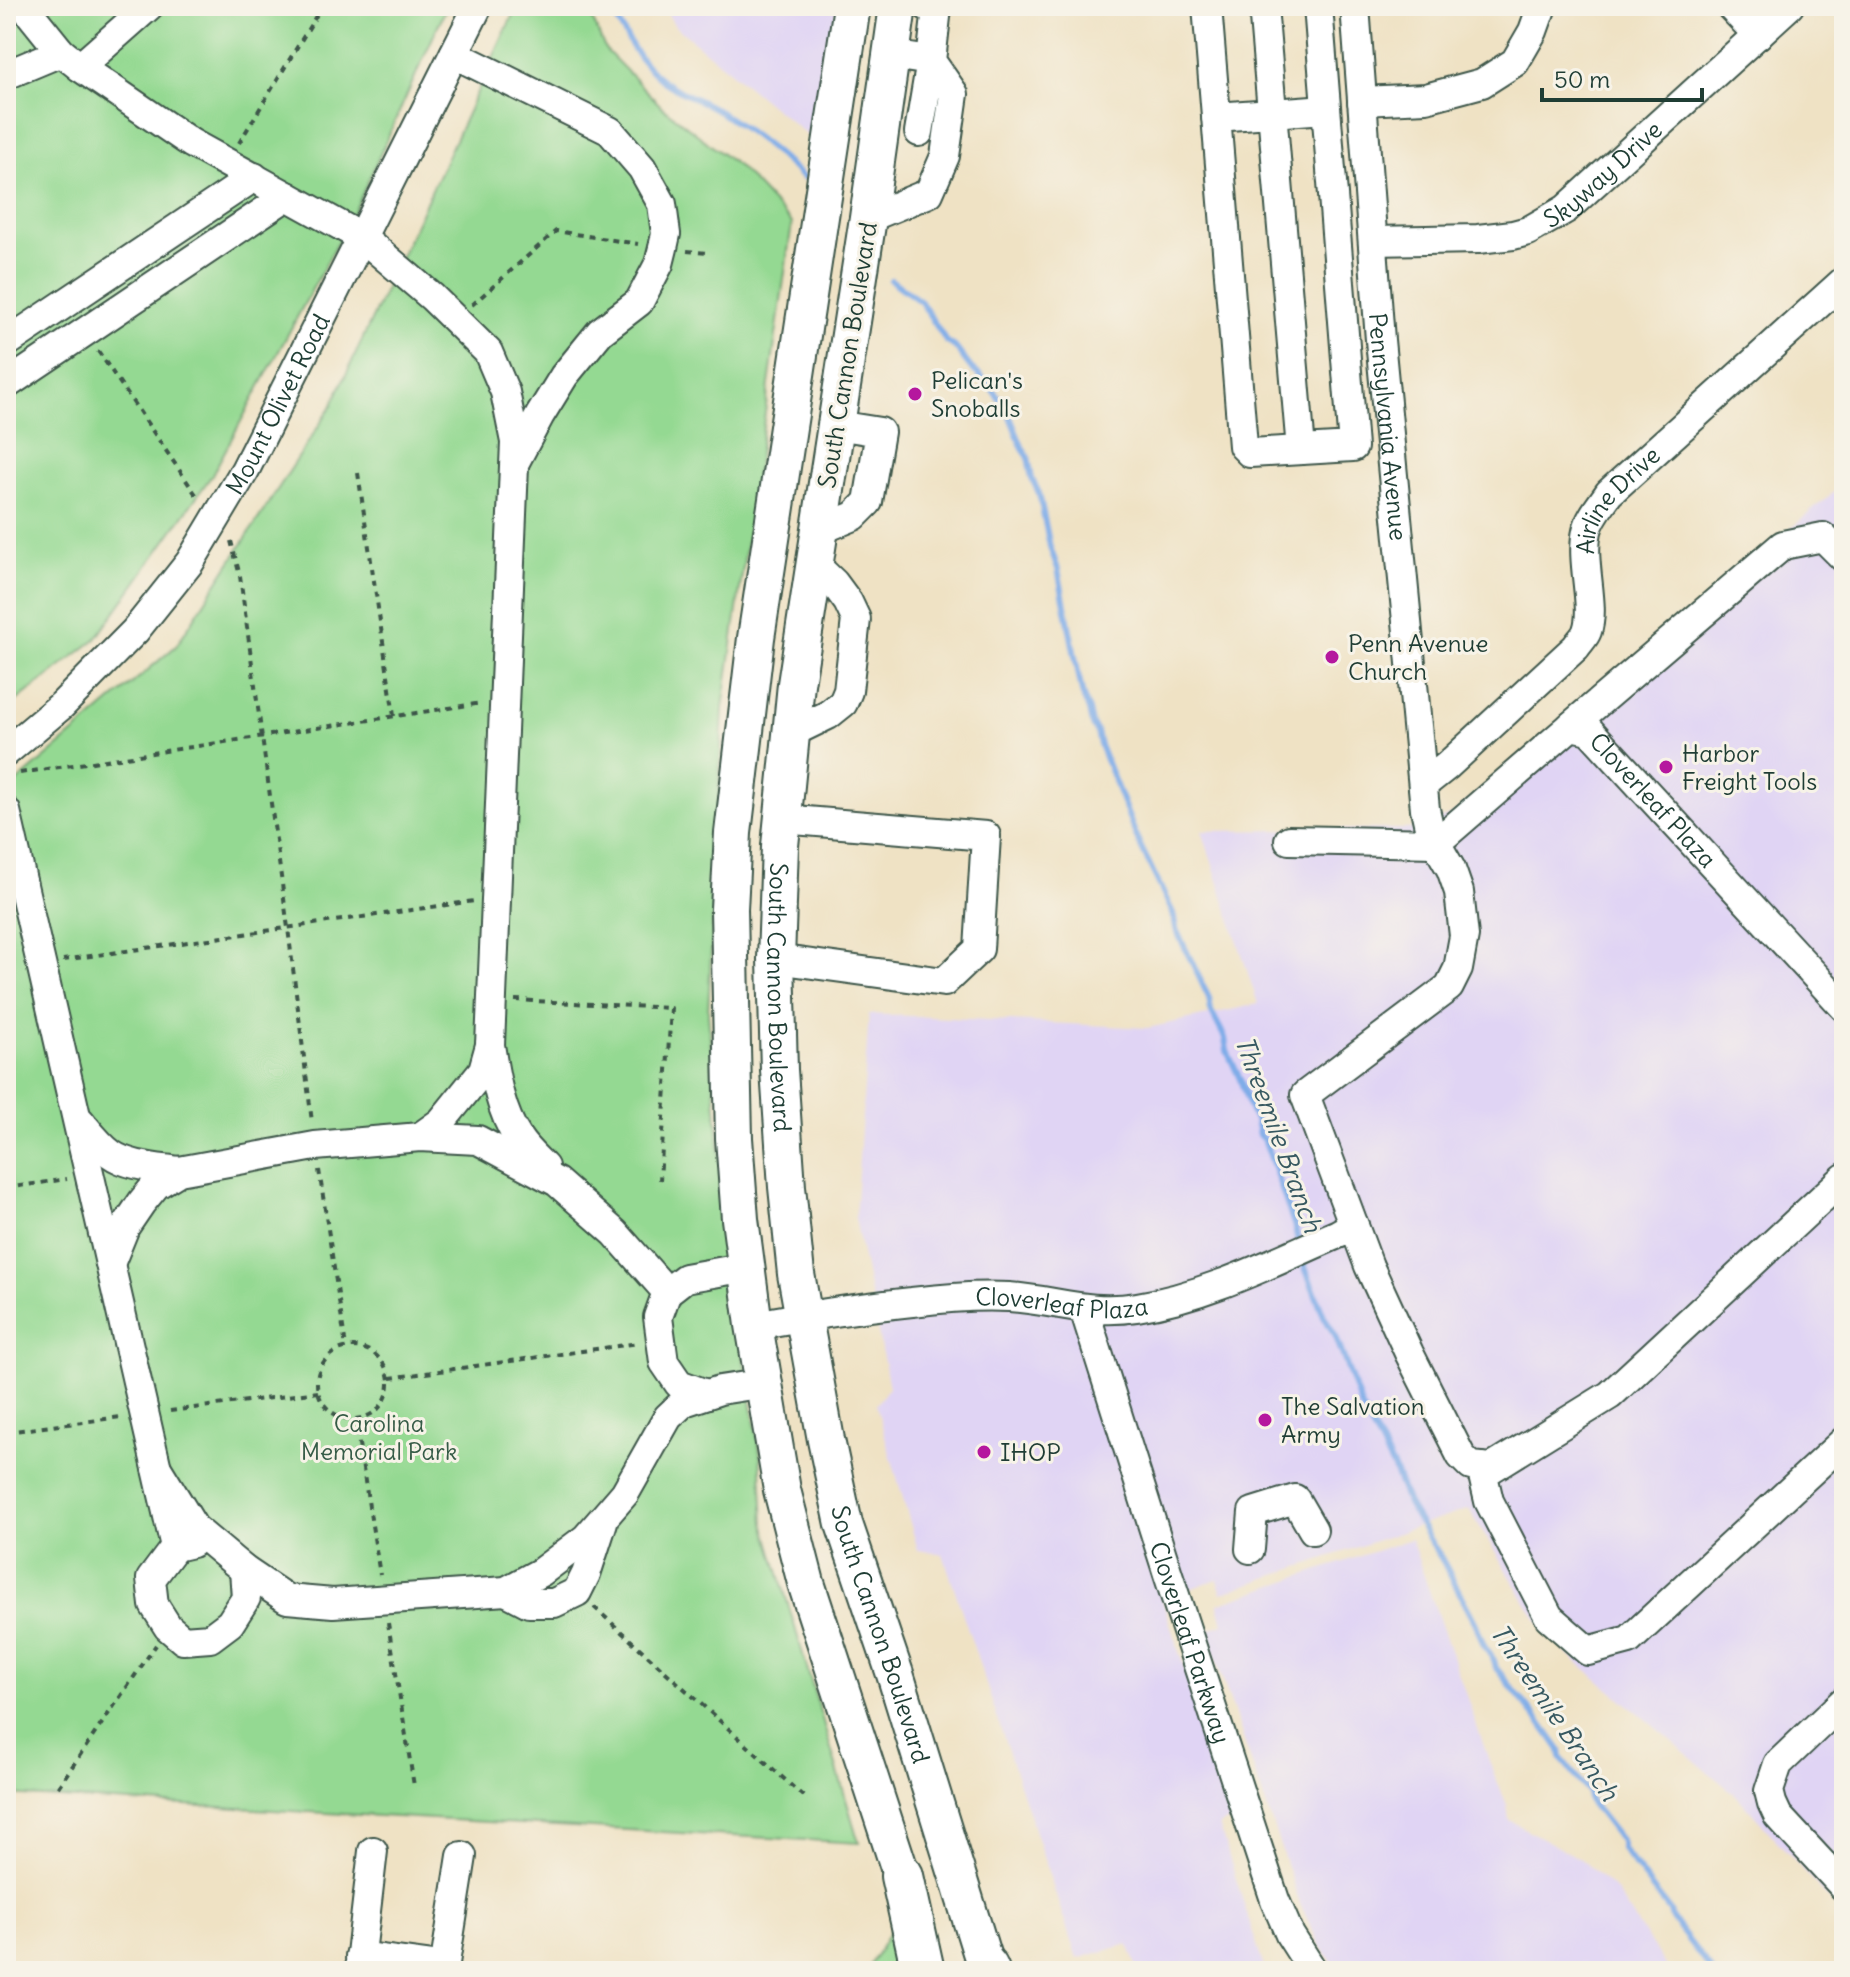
<svg xmlns="http://www.w3.org/2000/svg" width="1850" height="1977" viewBox="0 0 1850 1977" font-family="Delius,sans-serif">
<rect width="100%" height="100%" fill="#f7f3e8"/>
<filter id="ink" filterUnits="userSpaceOnUse"><feTurbulence type="fractalNoise" baseFrequency=".0125" numOctaves="2"/><feDisplacementMap in="SourceGraphic" scale="16" xChannelSelector="R" yChannelSelector="G"/><feConvolveMatrix kernelMatrix="1 2 1 2 8 2 1 2 1" color-interpolation-filters="sRGB"/></filter>
<filter id="wash" filterUnits="userSpaceOnUse"><feTurbulence type="fractalNoise" baseFrequency=".006" numOctaves="4" result="noise"/><feDisplacementMap in="SourceGraphic" scale="32" xChannelSelector="R" yChannelSelector="G"/><feGaussianBlur stdDeviation="1.8" result="paint"/><feColorMatrix in="noise" values="0 0 0 0 0 0 0 0 0 0 0 0 0 0 0 0 0 1.4 0 .05"/><feComposite in="paint" operator="in"/></filter>
<g filter="url(#wash)">
<rect width="100%" height="100%" fill="#efe2c4"/>
<g fill="#e0d4f4">
<path d="M663 6H837L813 140 675 26Z"/>
<path d="M1835 491 1844 500V1916L1737 1796 1570 1656 1537 1620 1469 1509 1222 1593 1217 1579 1162 1599 1233 1820 1219 1825 1265 1971H1138L1128 1944 1077 1959 943 1554 918 1550 876 1405 889 1387 855 1218 869 1014 1148 1028 1258 1004 1202 831 1409 829 1451 815Z"/>
<path d="M1411 1539 1493 1772 1507 1805 1509 1820 1582 1860 1615 1890 1669 1971H1339L1320 1946 1300 1904 1206 1630 1223 1624 1218 1604Z"/>
</g>
<g fill="#94d992" stroke="#5a8b63" stroke-width="2">
<path d="M6 6H447L355 210 212 475 96 639 6 709Z"/>
<path d="M517 6H587L605 49 662 107 739 167 792 223 723 708 708 1013 731 1287 760 1452 764 1523 859 1843 6 1795V791L176 646 331 407Z"/>
<path d="M891 1929 903 1971H869L870 1966Z"/>
</g>
<g fill="none" stroke-linecap="round" stroke-linejoin="round">
<g stroke="#7eace8" stroke-width="6">
<path d="M610 6C624 33 638 62 663 81 680 93 699 99 717 110 748 130 777 152 803 178"/>
<path d="M891 280 921 302 946 341 955 347 971 368 986 381 1007 409 1023 449 1028 456 1032 479 1039 493 1050 547 1058 569 1083 697 1089 710 1092 725 1097 732 1100 745 1139 843 1173 913 1176 929 1209 998 1211 1011 1225 1038 1227 1051 1240 1079 1251 1112 1256 1119 1259 1135 1265 1141 1295 1227 1298 1242"/>
<path d="M1301 1257 1324 1316 1336 1337 1362 1408 1394 1469 1409 1506 1444 1563 1476 1624 1484 1646 1494 1660 1496 1668 1540 1722 1560 1750 1561 1758 1588 1792 1589 1800 1621 1841 1622 1849 1670 1911 1672 1919 1712 1971"/>
</g>
</g>
</g>
<g filter="url(#ink)">
<g fill="none" stroke-linecap="round" stroke-linejoin="round">
<g stroke="#3e564a" stroke-width="32">
<g id="minor">
<path d="M24 6 61 52 80 67 191 143 363 238 432 297 488 352 505 392 515 442 490 1045"/>
<path d="M1207 6 1243 446 1250 453 1353 447 1318 6"/>
<path d="M1263 6 1301 450"/>
<path id="s1" d="M1355 6 1380 340 1425 809 1429 827 1436 843 1451 869 1459 892 1464 936 1458 969 1449 987 1305 1095 1369 1266 1409 1353 1461 1456 1471 1466 1492 1468 1610 1395 1844 1178"/>
<path d="M1730 6 1758 35"/>
<path d="M454 54 610 131 642 168 662 204 666 234 663 248 659 264 639 302 600 332 564 376 540 415 516 460"/>
<path d="M891 55 931 61 919 132"/>
<path d="M80 67 149 6"/>
<path d="M6 75 61 52"/>
<path d="M1362 101 1426 98 1482 83 1515 62 1533 31 1542 6"/>
<path d="M1216 117 1326 109"/>
<path d="M868 218 929 193 945 156 954 94 931 61 937 8 927 6"/>
<path id="s2" d="M1373 241 1478 239 1513 235 1528 231 1566 209 1789 6"/>
<path d="M6 343 254 177"/>
<path d="M6 385 287 196"/>
<path d="M820 530 854 516 868 502 880 432 836 425"/>
<path d="M1571 726 1783 545 1823 537 1844 558"/>
<path d="M791 733 828 715 843 703 848 691 856 619 848 602 834 583 814 564"/>
<path id="s3" d="M6 752 62 705 135 631 190 562 245 470 478 6"/>
<path id="s4" d="M1423 785 1447 766 1576 647C1579 642 1585 637 1587 631 1596 606 1580 562 1587 531 1590 517 1601 505 1609 493L1844 281"/>
<path d="M6 811 175 1547"/>
<path d="M1289 840 1436 843"/>
<path id="s5" d="M1436 843 1571 726 1589 730 1844 1007"/>
<path d="M776 959 944 982 979 949 986 836 782 819"/>
<path d="M80 1121C90 1133 99 1145 111 1154 127 1166 159 1168 179 1171"/>
<path d="M420 1137 441 1122 483 1070 490 1045C495 1076 500 1111 518 1138 525 1149 535 1158 544 1167"/>
<path d="M110 1264 125 1227 142 1202 156 1185 179 1171 315 1146 420 1137 478 1140 557 1182 615 1233 667 1292"/>
<path id="s6" d="M1084 1309 1168 1574 1275 1900 1290 1935 1313 1971"/>
<path id="s7" d="M754 1325C807 1316 859 1307 912 1302 944 1298 977 1295 1009 1297 1056 1300 1088 1315 1137 1307 1207 1296 1273 1262 1338 1234L1354 1225"/>
<path d="M706 1394 679 1384 664 1362 658 1317 667 1292 685 1278 747 1267"/>
<path d="M1481 1467 1489 1501 1549 1617 1588 1651 1629 1640 1844 1441"/>
<path d="M157 1468 194 1528 244 1570 287 1599 333 1603 506 1591 541 1572 586 1538 625 1493 668 1417 684 1402 720 1390 765 1383"/>
<path d="M192 1543 175 1547 151 1579 154 1605 168 1627 183 1640 210 1638 230 1623 246 1598 244 1570"/>
<path d="M1250 1549 1253 1512 1295 1499 1313 1530"/>
<path d="M506 1591 529 1603H554L577 1592 586 1574 603 1522"/>
<path d="M1844 1701 1778 1764 1769 1791 1772 1803 1778 1816 1844 1887"/>
<path d="M360 1956 441 1967 445 1963 462 1856"/>
<path d="M359 1971 373 1851"/>
</g>
</g>
<g stroke="#3e564a" stroke-width="40">
<g id="major">
<path d="M852 6 756 638 733 833 729 909 734 1138 740 1219 754 1325 782 1490 806 1583 910 1901"/>
<path id="s8" d="M898 6 868 218 796 684 780 846 776 959 779 1070 787 1187 796 1274 826 1440 844 1524 895 1674 987 1971"/>
</g>
</g>
<g stroke="#3e564a" stroke-width="46">
<g id="highway">
<path d="M902 1876 923 1971"/>
<path d="M986 1967 988 1971"/>
</g>
</g>
<g stroke="#3e564a" stroke-width="4" stroke-dasharray="6 6" stroke-linecap="butt">
<path d="M239 143 322 6"/>
<path d="M687 251 708 253"/>
<path d="M472 305 556 231 638 244"/>
<path d="M98 351 199 499"/>
<path d="M358 473 394 716"/>
<path d="M231 541 240 576 288 928 312 1122"/>
<path d="M20 773 482 703"/>
<path d="M63 960 474 901"/>
<path d="M515 1000 671 1008 660 1180"/>
<path d="M319 1170 346 1347"/>
<path d="M6 1188 67 1179"/>
<circle cx="353" cy="1383" r="36"/>
<path d="M390 1378 639 1343"/>
<path d="M170 1411 318 1392"/>
<path d="M355 1419 380 1575"/>
<path d="M6 1432 121 1417"/>
<path d="M594 1607 804 1797"/>
<path d="M388 1623 414 1786"/>
<path d="M58 1787 156 1645"/>
</g>
<use href="#minor" stroke="#fff" stroke-width="28"/>
<use href="#major" stroke="#fff" stroke-width="36"/>
<use href="#highway" stroke="#fff" stroke-width="42"/>
</g>
</g>
<g fill="#b5179e" stroke="#f7f3e8" stroke-width="3">
<circle cx="915" cy="394" r="8"/>
<circle cx="1332" cy="657" r="8"/>
<circle cx="1666" cy="767" r="8"/>
<circle cx="1265" cy="1420" r="8"/>
<circle cx="984" cy="1452" r="8"/>
</g>
<g text-anchor="middle" dominant-baseline="central" stroke-width="6" stroke-linejoin="round" paint-order="stroke">
<g font-size="24" fill="#1f3d34" stroke="#f7f3e8">
<text stroke="none"><textPath href="#s2" startOffset="250">Skyway Drive</textPath></text>
<text transform="translate(847 355) rotate(-81)">South Cannon Boulevard</text>
<text stroke="none"><textPath href="#s3" startOffset="446">Mount Olivet Road</textPath></text>
<text stroke="none"><textPath href="#s1" startOffset="422">Pennsylvania Avenue</textPath></text>
<text stroke="none"><textPath href="#s4" startOffset="368">Airline Drive</textPath></text>
<text stroke="none"><textPath href="#s5" startOffset="292">Cloverleaf Plaza</textPath></text>
<text stroke="none"><textPath href="#s8" startOffset="1000">South Cannon Boulevard</textPath></text>
<text stroke="none"><textPath href="#s7" startOffset="310">Cloverleaf Plaza</textPath></text>
<text stroke="none"><textPath href="#s8" startOffset="1648">South Cannon Boulevard</textPath></text>
<text stroke="none"><textPath href="#s6" startOffset="350">Cloverleaf Parkway</textPath></text>
</g>
<g font-size="24" fill="#1f3d34" stroke="#f7f3e8" text-anchor="start">
<text x="931" y="380">Pelican's<tspan x="931" dy="28">Snoballs</tspan></text>
<text x="1348" y="643">Penn Avenue<tspan x="1348" dy="28">Church</tspan></text>
<text x="1682" y="753">Harbor<tspan x="1682" dy="28">Freight Tools</tspan></text>
<text x="1281" y="1406">The Salvation<tspan x="1281" dy="28">Army</tspan></text>
<text x="1000" y="1452">IHOP</text>
</g>
<g font-size="24" fill="#365c47" stroke="#f7f3e8">
<text x="379" y="1423">Carolina<tspan x="379" dy="28">Memorial Park</tspan></text>
</g>
<g font-size="26" font-style="italic" fill="#375961" stroke="#f7f3e8">
<text transform="translate(1279 1134) rotate(70)">Threemile Branch</text>
<text transform="translate(1555 1712) rotate(56)">Threemile Branch</text>
</g>
</g>
<rect width="1850" height="1977" fill="none" stroke="#f7f3e8" stroke-width="32"/>
<path d="M1542 88v12h160v-12" fill="none" stroke="#1f3d34" stroke-width="4"/>
<text x="1554" y="88" font-size="24" fill="#1f3d34" stroke="#f7f3e8" stroke-width="6" paint-order="stroke">50 m</text>
</svg>
